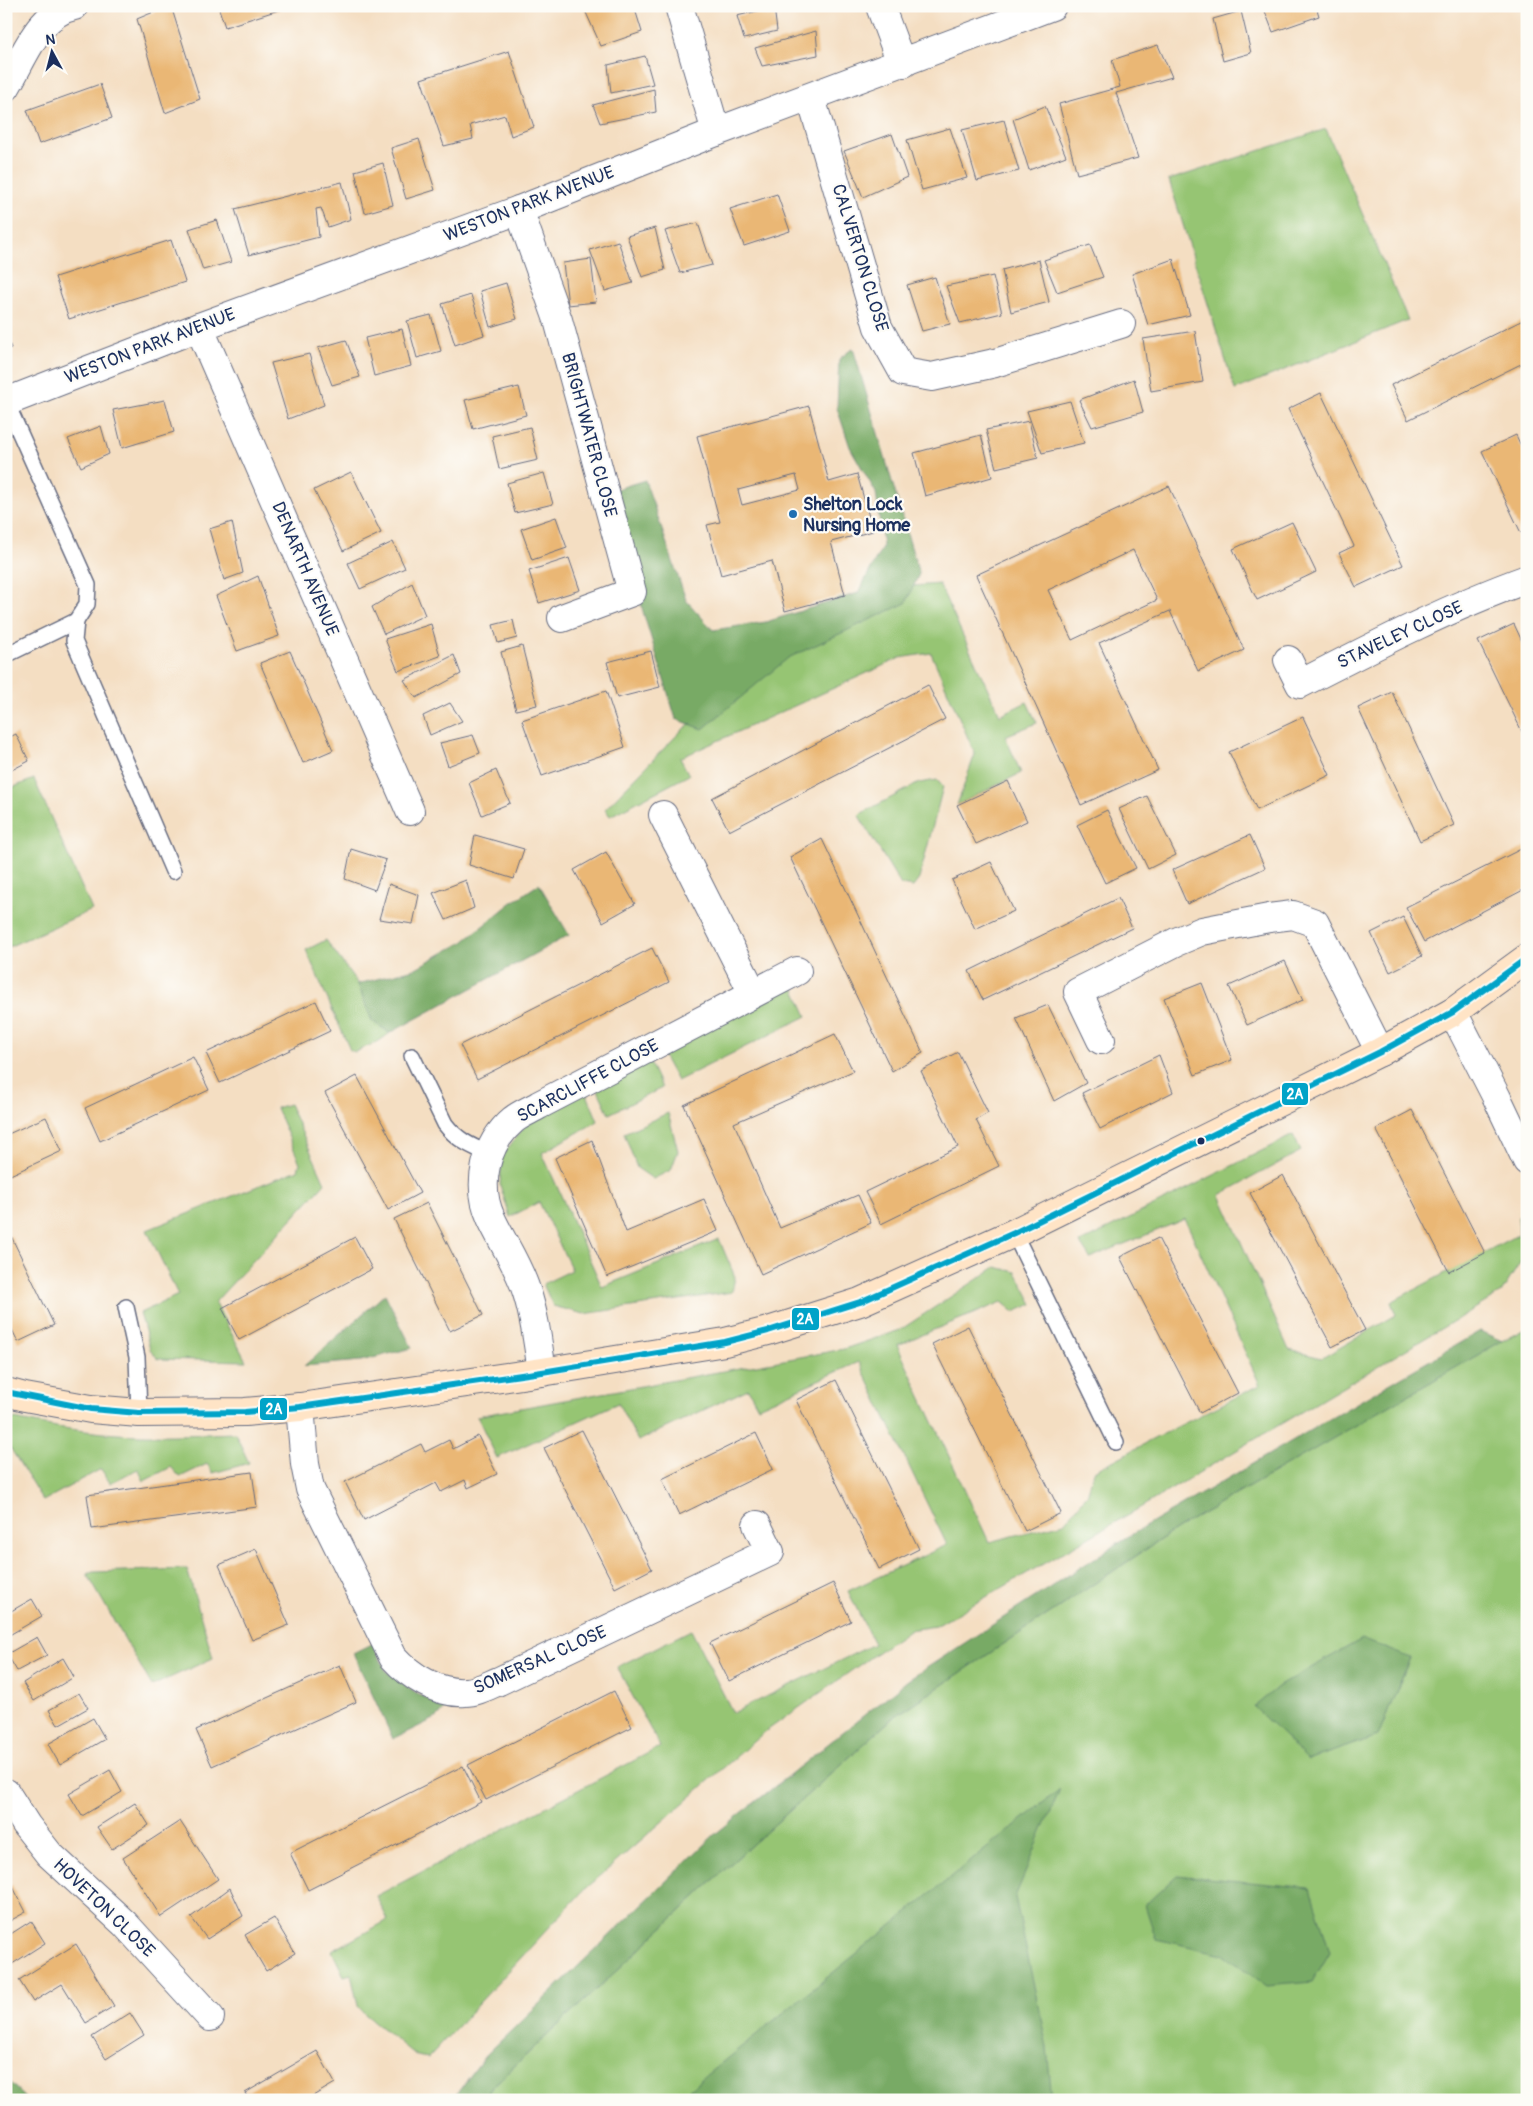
<svg xmlns="http://www.w3.org/2000/svg" width="1533" height="2106" viewBox="0 0 1533 2106" font-family="Pangolin,sans-serif">
<rect width="100%" height="100%" fill="#fdfcf7"/>
<filter id="ink" filterUnits="userSpaceOnUse"><feTurbulence type="fractalNoise" baseFrequency=".02" numOctaves="2"/><feDisplacementMap in="SourceGraphic" scale="10" xChannelSelector="R" yChannelSelector="G"/><feConvolveMatrix kernelMatrix="1 2 1 2 8 2 1 2 1" color-interpolation-filters="sRGB"/></filter>
<filter id="wash" filterUnits="userSpaceOnUse"><feTurbulence type="fractalNoise" baseFrequency=".0096" numOctaves="4" result="noise"/><feDisplacementMap in="SourceGraphic" scale="20" xChannelSelector="R" yChannelSelector="G"/><feGaussianBlur stdDeviation="1.12" result="paint"/><feColorMatrix in="noise" values="0 0 0 0 0 0 0 0 0 0 0 0 0 0 0 0 0 1.4 0 .05"/><feComposite in="paint" operator="in"/></filter>
<g filter="url(#wash)">
<rect width="100%" height="100%" fill="#f4dec2"/>
<g fill="#96c573" stroke="#587a68">
<path d="M1326 129 1408 320 1235 390 1169 180Z"/>
<path d="M939 584 1000 715 1027 702 1037 723 1005 736 1021 773 957 805 975 754 931 653 900 658 680 758 689 775 610 816 605 809 681 731 778 654 914 586Z"/>
<path d="M34 779 92 910 6 948V790Z"/>
<path d="M937 780 943 787 919 879 913 887 901 885 859 816 862 813 919 783Z"/>
<path d="M326 940 358 984 372 1021 390 1033 379 1041 355 1052 350 1050 306 950Z"/>
<path d="M792 983 807 1016 677 1081 662 1054Z"/>
<path d="M649 1061 662 1088 609 1114 597 1088Z"/>
<path d="M586 1092 598 1121 542 1153 602 1287 719 1239 735 1277 732 1292 584 1314 553 1306 543 1284 572 1270 539 1202 510 1217 500 1185 502 1156 527 1123Z"/>
<path d="M289 1104 325 1183 215 1302 246 1361 158 1359 150 1349 140 1313 178 1295 147 1230 298 1170 300 1163 276 1108Z"/>
<path d="M668 1113 678 1151 671 1170 653 1179 637 1168 624 1133Z"/>
<path d="M1293 1135 1301 1151 1220 1195 1289 1350 1322 1358 1396 1315 1391 1302 1519 1234 1518 1217 1527 1212V1252L1501 1293 1138 1509 936 1626 909 1630 762 1734 582 1892 428 2058 416 2056 365 2014 358 2006 351 1974 344 1976 332 1951 388 1920 376 1896 660 1747 617 1667 691 1630 733 1713 874 1644 848 1591 947 1545 859 1362 758 1407 748 1389 638 1441 618 1403 497 1458 477 1416 844 1349 900 1330 996 1267 1016 1272 1033 1304 1014 1312 1002 1302 897 1345 989 1542 1064 1523 1087 1495 1094 1471 1165 1433 1260 1385 1185 1219 1090 1258 1080 1243Z"/>
<path d="M1527 1328V2100H484L492 2087 735 1860 894 1717 1178 1528 1494 1345Z"/>
<path d="M6 1417C50 1427 95 1434 139 1435 171 1436 204 1434 235 1433L249 1463 213 1473 207 1464 180 1477 171 1467 144 1481 138 1469 110 1483 101 1469 43 1501 6 1441Z"/>
<path d="M187 1569 213 1658 152 1686 87 1574 94 1572Z"/>
</g>
<g fill="#78aa65" stroke="#4a6c62">
<path d="M853 348 919 574 906 603 788 658 703 729 676 719 644 615 610 491 645 480 686 600 713 630 766 622 858 593 883 546 876 493 850 447 837 408 839 359Z"/>
<path d="M539 884 569 935 390 1033 372 1021 358 984 414 969 463 942 511 903Z"/>
<path d="M385 1294 412 1348 361 1361 304 1366Z"/>
<path d="M1480 1331 1502 1341 1178 1528 894 1717 735 1860 492 2087 484 2100H452L485 2056 714 1835 908 1680 1124 1539Z"/>
<path d="M1362 1639 1410 1658 1378 1736 1308 1760 1254 1707 1279 1686Z"/>
<path d="M373 1643 386 1671 418 1695 448 1705 438 1717 393 1739 353 1653Z"/>
<path d="M1060 1789 1015 1897 1047 2047 1052 2100H684L683 2094Z"/>
<path d="M1177 1875 1310 1888 1330 1952 1312 1982 1267 1986 1223 1954 1156 1939 1145 1905Z"/>
<path d="M6 2079 28 2100H6Z"/>
</g>
<g id="blocks">
<g fill="#eab774" fill-rule="evenodd">
<path d="M168 6H171L200 99 165 113 137 19Z"/>
<path d="M218 6H287L288 7 225 27Z"/>
<path d="M583 6H634L642 32 601 46Z"/>
<path d="M1263 6H1316L1319 16 1273 32Z"/>
<path d="M1331 6H1343V7L1332 10Z"/>
<path d="M774 7 777 31 744 39 737 16Z"/>
<path d="M1241 11 1251 53 1223 61 1213 19Z"/>
<path d="M816 31 818 55 762 66 755 48Z"/>
<path d="M1158 45 1172 77 1116 93 1138 158 1077 174 1059 104 1120 87 1112 60Z"/>
<path d="M509 51 534 127 511 136 505 115 470 125 473 139 444 146 421 79Z"/>
<path d="M645 56 653 84 611 93 608 65Z"/>
<path d="M100 84 112 118 39 144 27 110Z"/>
<path d="M654 89 656 112 600 123 593 105Z"/>
<path d="M1045 106 1066 156 1029 170 1013 119Z"/>
<path d="M1004 120 1019 171 977 181 962 130Z"/>
<path d="M950 128 967 178 922 190 907 140Z"/>
<path d="M892 134 907 177 863 197 844 151Z"/>
<path d="M419 139 435 190 406 199 391 148Z"/>
<path d="M383 163 393 205 365 213 355 171Z"/>
<path d="M342 182 351 219 328 227 321 208 316 209 319 237 249 255 235 209Z"/>
<path d="M777 194 790 231 744 246 730 209Z"/>
<path d="M217 220 231 262 203 270 189 229Z"/>
<path d="M698 223 712 265 680 273 665 231Z"/>
<path d="M655 228 665 270 642 277 627 236Z"/>
<path d="M171 240 185 282 69 319 55 277Z"/>
<path d="M618 241 633 283 605 291 590 250Z"/>
<path d="M1090 245 1103 277 1057 292 1044 260Z"/>
<path d="M591 259 596 302 568 305 563 263Z"/>
<path d="M1173 259 1190 315 1148 325 1132 274Z"/>
<path d="M1039 260 1049 302 1011 312 1002 270Z"/>
<path d="M993 276 1002 313 960 323 946 286Z"/>
<path d="M935 277 950 324 922 331 907 285Z"/>
<path d="M506 283 517 319 490 327 480 291Z"/>
<path d="M471 295 484 335 455 345 442 304Z"/>
<path d="M431 315 441 351 417 358 407 321Z"/>
<path d="M1527 318V361L1408 420 1391 385Z"/>
<path d="M402 329 411 366 374 376 365 338Z"/>
<path d="M1195 331 1203 382 1151 391 1143 339Z"/>
<path d="M6 335 11 348 6 350Z"/>
<path d="M346 340 360 377 332 385 318 348Z"/>
<path d="M309 354 324 405 288 419 271 363Z"/>
<path d="M1134 379 1143 412 1092 427 1079 400Z"/>
<path d="M519 387 526 415 473 429 465 400Z"/>
<path d="M1321 393 1403 565 1356 587 1339 553 1354 546 1288 409Z"/>
<path d="M165 400 174 432 122 448 113 410Z"/>
<path d="M1070 401 1084 443 1042 453 1027 411Z"/>
<path d="M809 406 829 482 857 474 873 531 831 542 845 595 785 611 772 561 721 575 707 525 720 522 697 436ZM796 475 800 490 742 505 738 490Z"/>
<path d="M1029 421 1038 458 996 468 986 430Z"/>
<path d="M101 426 109 454 81 467 68 439Z"/>
<path d="M530 427 538 460 499 469 492 436Z"/>
<path d="M981 435 992 477 925 496 914 453Z"/>
<path d="M1516 435 1527 459V530L1521 533 1482 451Z"/>
<path d="M351 472 381 533 343 551 314 490Z"/>
<path d="M544 473 553 504 515 513 507 483Z"/>
<path d="M1169 486 1244 650 1198 671 1170 611 1099 643 1158 770 1081 805 976 575ZM1133 550 1157 600 1072 640 1048 590Z"/>
<path d="M556 517 567 548 532 560 521 529Z"/>
<path d="M232 522 243 573 224 580 209 529Z"/>
<path d="M1292 522 1316 572 1257 600 1233 549Z"/>
<path d="M393 542 405 568 360 589 348 563Z"/>
<path d="M569 558 580 590 539 603 529 571Z"/>
<path d="M258 576 279 636 237 651 216 596Z"/>
<path d="M412 583 425 615 384 634 372 607Z"/>
<path d="M513 620 517 638 498 643 493 625Z"/>
<path d="M431 624 440 656 398 671 385 639Z"/>
<path d="M1514 624 1527 652V742L1478 641Z"/>
<path d="M522 646 537 705 516 710 501 652Z"/>
<path d="M290 651 333 750 303 763 260 663Z"/>
<path d="M651 651 660 687 617 698 607 662Z"/>
<path d="M454 655 461 674 416 698 404 680Z"/>
<path d="M928 685 945 719 729 831 712 798Z"/>
<path d="M606 691 625 747 542 776 522 720Z"/>
<path d="M1392 692 1454 825 1420 841 1358 708Z"/>
<path d="M450 703 462 721 430 735 423 716Z"/>
<path d="M1303 717 1330 775 1257 810 1229 752Z"/>
<path d="M16 734 29 761 6 773V739Z"/>
<path d="M473 735 480 753 448 766 440 743Z"/>
<path d="M496 770 510 803 482 815 469 783Z"/>
<path d="M1008 781 1027 821 976 844 957 805Z"/>
<path d="M1147 796 1176 855 1148 869 1119 809Z"/>
<path d="M1107 810 1136 868 1105 883 1077 825Z"/>
<path d="M475 835 524 849 514 879 469 865Z"/>
<path d="M1250 835 1265 868 1187 904 1172 870Z"/>
<path d="M822 839 923 1053 892 1071 790 857Z"/>
<path d="M1527 846V888L1424 942 1406 907Z"/>
<path d="M351 849 386 860 375 890 345 879Z"/>
<path d="M606 852 635 904 603 922 574 870Z"/>
<path d="M991 862 1014 911 975 929 952 880Z"/>
<path d="M466 880 474 908 446 920 433 893Z"/>
<path d="M389 884 419 895 413 924 379 919Z"/>
<path d="M1118 898 1132 928 983 1000 969 971Z"/>
<path d="M1403 917 1422 956 1390 972 1371 933Z"/>
<path d="M652 948 669 982 477 1079 460 1045Z"/>
<path d="M1285 961 1303 1000 1247 1025 1229 986Z"/>
<path d="M1202 983 1232 1060 1195 1075 1164 998Z"/>
<path d="M316 1001 330 1031 220 1083 206 1053Z"/>
<path d="M1048 1005 1086 1083 1054 1101 1016 1018Z"/>
<path d="M835 1034 853 1071 734 1123 780 1228 858 1195 871 1223 761 1274 684 1105Z"/>
<path d="M958 1052 988 1113 976 1120 999 1166 881 1224 865 1192 958 1147 921 1071Z"/>
<path d="M1159 1055 1173 1092 1100 1129 1082 1093Z"/>
<path d="M193 1057 209 1090 100 1141 85 1108Z"/>
<path d="M357 1076 420 1193 388 1210 325 1093Z"/>
<path d="M1412 1110 1485 1253 1449 1272 1376 1129Z"/>
<path d="M46 1117 62 1151 6 1177V1135Z"/>
<path d="M592 1140 626 1232 704 1199 718 1231 607 1277 555 1158Z"/>
<path d="M1283 1175 1365 1330 1332 1347 1250 1193Z"/>
<path d="M427 1203 483 1315 450 1331 394 1219Z"/>
<path d="M11 1236 54 1325 18 1342 6 1317V1238Z"/>
<path d="M355 1237 372 1269 239 1340 222 1308Z"/>
<path d="M1158 1238 1238 1393 1200 1413 1120 1257Z"/>
<path d="M968 1326 1061 1513 1025 1531 932 1344Z"/>
<path d="M836 1380 919 1549 879 1569 796 1400Z"/>
<path d="M582 1430 652 1569 615 1588 544 1448Z"/>
<path d="M756 1433 773 1469 679 1515 662 1479Z"/>
<path d="M478 1436 497 1474 468 1488 465 1480 441 1492 436 1483 364 1520 345 1482 421 1444 425 1452 449 1440 453 1449Z"/>
<path d="M252 1472 257 1507 92 1529 87 1495Z"/>
<path d="M256 1549 289 1625 252 1640 219 1565Z"/>
<path d="M833 1583 851 1621 729 1681 710 1643Z"/>
<path d="M32 1599 42 1616 6 1637V1614Z"/>
<path d="M37 1637 47 1655 17 1671 7 1654Z"/>
<path d="M63 1658 74 1677 34 1701 23 1683Z"/>
<path d="M340 1665 356 1702 212 1766 196 1730Z"/>
<path d="M614 1691 632 1727 486 1800 468 1765Z"/>
<path d="M79 1693 88 1708 58 1725 49 1710Z"/>
<path d="M93 1718 105 1739 60 1765 48 1744Z"/>
<path d="M463 1766 481 1802 308 1890 290 1853Z"/>
<path d="M110 1770 122 1792 82 1816 69 1794Z"/>
<path d="M135 1803 149 1825 112 1849 97 1827Z"/>
<path d="M180 1821 218 1879 161 1917 123 1858Z"/>
<path d="M12 1885 26 1912 6 1923V1888Z"/>
<path d="M230 1888 243 1916 207 1939 191 1917Z"/>
<path d="M274 1918 295 1953 266 1971 245 1935Z"/>
<path d="M31 1921 45 1943 9 1966 6 1961V1937Z"/>
<path d="M76 1944 114 2006 86 2023 62 1984 33 2002 19 1980Z"/>
<path d="M130 2013 144 2035 106 2059 92 2037Z"/>
<path d="M317 2051 335 2083 306 2100H249L245 2093Z"/>
</g>
</g>
</g>
<g filter="url(#ink)">
<use href="#blocks" fill-opacity="0" stroke="#676c81" stroke-width="1"/>
<g fill="none" stroke-linecap="round" stroke-linejoin="round">
<g stroke="#676c81" stroke-width="18">
<g id="lane">
<path d="M76 621 74 641 173 871"/>
<path d="M6 655 76 621 87 604 88 585 6 402"/>
<path d="M412 1056 445 1124C457 1140 471 1146 489 1154"/>
<path d="M1014 1233 1116 1442"/>
<path d="M126 1307 137 1357 139 1413"/>
</g>
</g>
<g stroke="#676c81" stroke-width="30">
<g id="street">
<path d="M679 6 716 132"/>
<path d="M880 6 896 49 904 63"/>
<path d="M6 87C24 58 38 13 74 6"/>
<path d="M811 98 878 327 903 372 932 377 995 363 1121 324"/>
<path d="M519 210 558 320 632 592 562 618"/>
<path d="M199 327 410 811"/>
<path d="M6 402 199 327 519 210 716 132 1052 6"/>
<path d="M1288 660 1300 684C1374 646 1449 607 1527 579"/>
<path d="M663 815 753 993"/>
<path d="M1453 1012 1497 1098 1527 1161"/>
<path d="M1101 1040 1078 992 1176 942 1202 931 1269 918 1293 915 1315 923 1380 1052"/>
<path d="M542 1372C538 1345 535 1316 526 1290 518 1265 502 1242 491 1218 476 1185 485 1144 513 1120 520 1114 531 1110 539 1105L797 971"/>
<path d="M300 1407 305 1464 310 1489 393 1657C410 1676 438 1694 465 1692 477 1692 489 1685 499 1681L770 1552 757 1525"/>
<path d="M6 1793 27 1826 49 1854 125 1924 210 2017"/>
</g>
</g>
<g stroke="#676c81" stroke-width="30">
<path id="secondary" d="M6 1392 25 1397 91 1409 139 1413 245 1412 300 1407 542 1372 725 1342 768 1331 860 1302 1014 1233 1380 1052 1453 1012 1527 958"/>
</g>
<use href="#lane" stroke="#fff" stroke-width="15"/>
<use href="#street" stroke="#fff" stroke-width="28"/>
<use href="#secondary" stroke="#ffe4c6" stroke-width="28"/>
<g stroke="#fdfcf7" stroke-width="10">
<path id="bus-1" d="M6 1392 91 1409 139 1413 245 1412 300 1407 542 1372 725 1342 768 1331 860 1302 1014 1233 1380 1052 1453 1012 1527 958"/>
</g>
<use href="#bus-1" stroke="#01a3c8" stroke-width="6"/>
</g>
</g>
<circle fill="#1f6fb2" stroke="#fdfcf7" stroke-width="2" cx="793" cy="514" r="5"/>
<circle fill="#1b2f5e" stroke="#fdfcf7" stroke-width="2" cx="1201" cy="1141" r="4.5"/>
<g text-anchor="middle" dominant-baseline="central" stroke-width="4.5" stroke-linejoin="round" paint-order="stroke">
<g font-size="18" fill="#1b2f5e" stroke="#fdfcf7">
<text transform="translate(529 204) rotate(-21)">WESTON PARK AVENUE</text>
<text transform="translate(860 258) rotate(73)">CALVERTON CLOSE</text>
<text transform="translate(150 346) rotate(-21)">WESTON PARK AVENUE</text>
<text transform="translate(589 435) rotate(75)">BRIGHTWATER CLOSE</text>
<text transform="translate(305 569) rotate(67)">DENARTH AVENUE</text>
<text transform="translate(1400 635) rotate(-25)">STAVELEY CLOSE</text>
<text transform="translate(588 1081) rotate(-28)">SCARCLIFFE CLOSE</text>
<text transform="translate(540 1660) rotate(-24)">SOMERSAL CLOSE</text>
<text transform="translate(104 1908) rotate(44)">HOVETON CLOSE</text>
</g>
<g font-size="18" font-weight="bold" fill="#1b2f5e" stroke="#fdfcf7" text-anchor="start">
<text x="803" y="504">Shelton Lock<tspan x="803" dy="21">Nursing Home</tspan></text>
</g>
</g>
<g stroke="#fdfcf7" stroke-width="2">
<rect x="1281" y="1082" width="28" height="24" rx="5" fill="#01a3c8"/>
<rect x="791" y="1307" width="29" height="24" rx="5" fill="#01a3c8"/>
<rect x="259" y="1397" width="29" height="24" rx="5" fill="#01a3c8"/>
</g>
<g font-size="14" text-anchor="middle" font-weight="bold" fill="#fff">
<text x="1295" y="1099">2A</text>
<text x="805" y="1324">2A</text>
<text x="274" y="1414">2A</text>
</g>
<rect width="1533" height="2106" fill="none" stroke="#fdfcf7" stroke-width="25"/>
<g transform="translate(52 52) rotate(353)" stroke="#fdfcf7" stroke-width="4" paint-order="stroke">
<path d="M0-4L9 19L0 12L-9 19Z" fill="#1b2f5e"/>
<text y="-8" font-size="14" font-weight="bold" text-anchor="middle" fill="#1b2f5e">N</text>
</g>
</svg>
